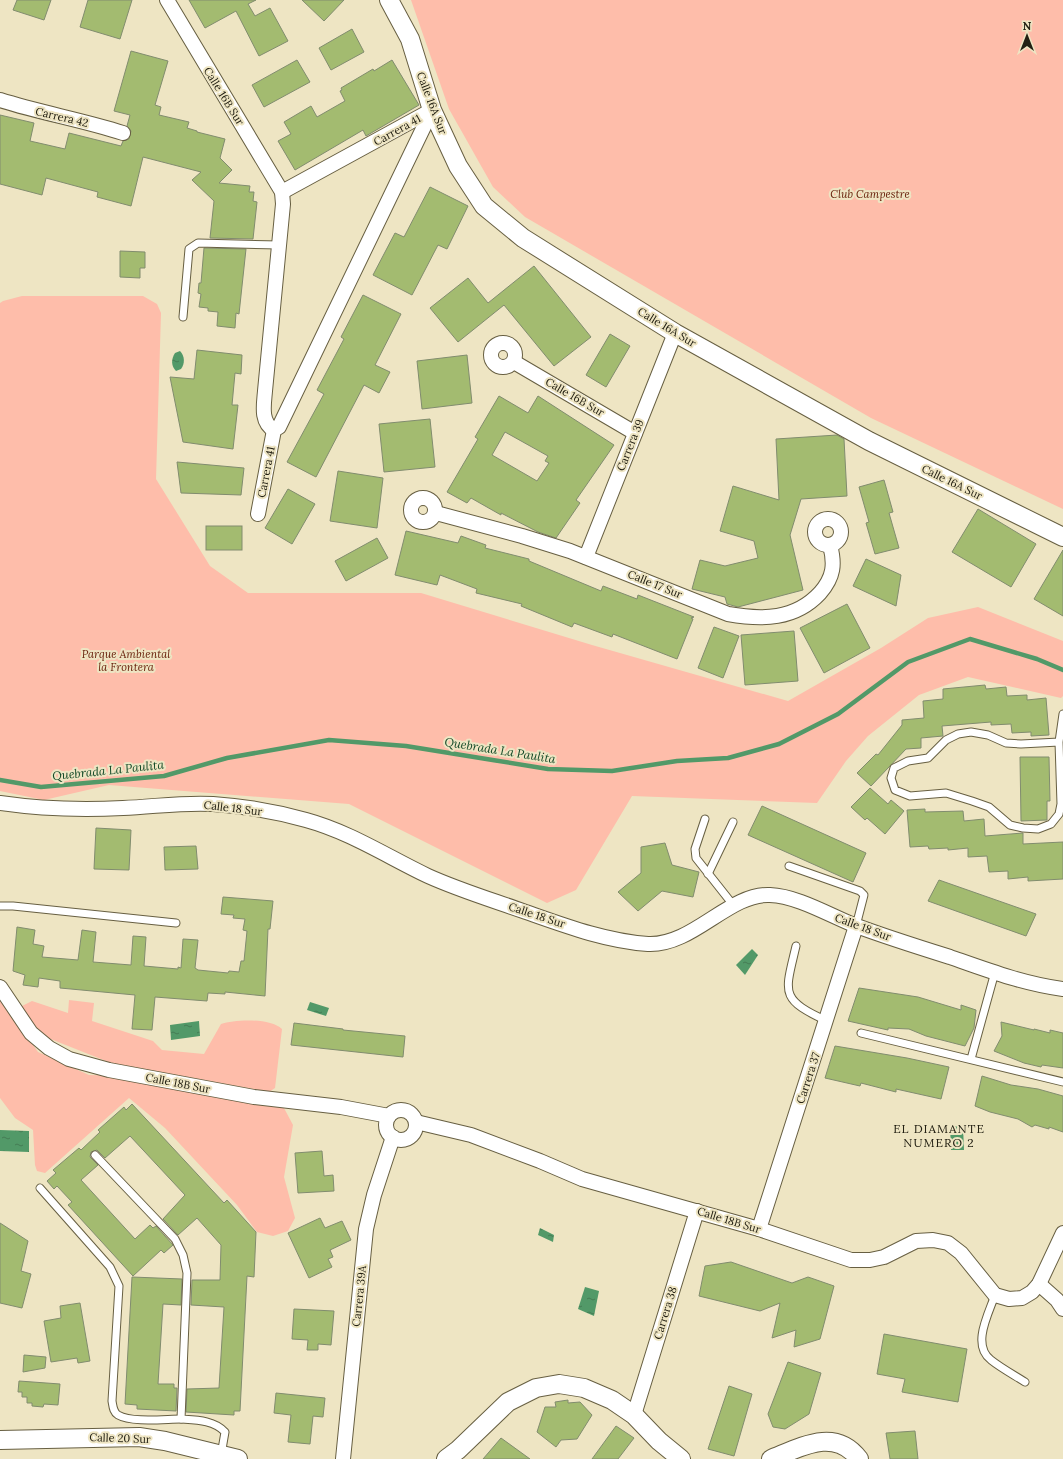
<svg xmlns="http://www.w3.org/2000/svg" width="1063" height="1459" viewBox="0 0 1063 1459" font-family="Lora,serif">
<defs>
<pattern id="water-ripples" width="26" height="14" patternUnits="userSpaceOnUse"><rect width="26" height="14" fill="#529968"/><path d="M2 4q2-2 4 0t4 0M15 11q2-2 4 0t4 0" fill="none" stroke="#447c54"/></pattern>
</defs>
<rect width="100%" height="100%" fill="#eee5c3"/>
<g fill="#febdaa">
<path d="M411 0H1063V509L871 418 525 217 493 187 449 109Z"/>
<path d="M22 296H143L157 304 161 313 156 479 210 566 248 593H421L592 645 788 701 881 648 928 618 978 607 1063 641V696L1061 698 968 677 919 695 868 736 846 761 817 803 632 796 576 890 547 903 349 804 109 785 44 800 0 791V303L3 301Z"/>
<path d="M0 997 38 1052 89 1075 129 1076 284 1108 293 1125 284 1177 295 1218 288 1231 273 1236 257 1232 237 1205 165 1128 129 1098 45 1173 37 1171 35 1165 33 1130 15 1118 0 1098Z"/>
<path d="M69 1000 94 1003 92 1021 153 1041 162 1050 204 1054 221 1024C236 1019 270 1018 282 1029L275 1088 269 1092 111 1063 43 1036 22 1013V1006L32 1001 68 1013Z"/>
</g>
<g fill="url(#water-ripples)">
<path d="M180 351C185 356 185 364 181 369L176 371C171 366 171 359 175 353Z"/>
<path d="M752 949 758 955 745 975 736 965Z"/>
<path d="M310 1002 329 1008 326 1016 307 1010Z"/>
<path d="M199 1021 200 1036 171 1040 170 1025Z"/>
<path d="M950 1126H963L964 1150H951Z"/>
<path d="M0 1130 29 1131V1152L0 1151Z"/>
<path d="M540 1228 554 1235 553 1242 538 1235Z"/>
<path d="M585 1287 599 1291 594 1316 578 1309Z"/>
</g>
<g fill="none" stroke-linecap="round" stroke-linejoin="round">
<path stroke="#529968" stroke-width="4.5" d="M0 780 41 787 164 776 227 758 329 740 406 746 548 769 612 771 677 761 728 758 779 744 838 714 908 662 970 639 1037 659 1063 670"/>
</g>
<g fill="#a3bb70" stroke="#818c6e" fill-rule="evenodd">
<path d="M17 0H51L44 20 13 10Z"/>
<path d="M88 0H132L120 39 80 27Z"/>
<path d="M189 0H256L248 4 255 16 270 8 288 41 259 56 236 11 205 28Z"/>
<path d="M302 0H344L324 21Z"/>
<path d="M352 29 364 52 331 70 319 48Z"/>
<path d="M131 51 168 61 155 105 161 107 159 115 189 122 187 128 197 131V132L225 139 220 158 232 170 219 183 250 186 249 192H254L253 201 257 202 253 239 210 238 214 201 192 180 201 172 143 157 131 206 97 197 98 192 46 178 42 195 0 184V115L34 123 30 141 65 149 69 133 121 146 123 141 129 139 131 131 127 126 130 115 114 111Z"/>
<path d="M297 60 310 82 264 107 252 85Z"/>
<path d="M392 60 419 105 366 136 363 130 295 170 278 141 291 134 284 122 311 106 317 117 345 101 340 91 342 90 341 88 373 69 374 71Z"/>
<path d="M430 187 468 206 447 249 438 245 412 295 373 275 395 233 404 237Z"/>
<path d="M204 248 246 249 239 314 236 313 235 328 217 326 218 312 208 311V308L199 307 201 294 198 293 199 283H201Z"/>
<path d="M120 251 145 252V268H140V278L120 277Z"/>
<path d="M534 266 591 337 554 366 504 305 458 342 430 308 468 278 488 303Z"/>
<path d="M363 295 401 314 375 365 390 372 379 393 364 385 316 477 287 462 324 394 317 390 344 339 341 337Z"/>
<path d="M610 334 630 346 606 387 586 375Z"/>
<path d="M197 350 242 355 241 374 235 373 232 405H238L233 449 183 442 170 377 194 379Z"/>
<path d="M467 355 472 403 422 409 417 361Z"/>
<path d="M499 396 528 413 538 396 614 445 576 500 580 503 556 538 538 532 501 513V515L471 498 467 503 447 492 478 439 475 437ZM505 432 548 456 545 461 549 463 537 481 492 455Z"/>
<path d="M430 419 435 467 384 472 379 424Z"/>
<path d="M837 435 844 439 847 496 801 499 790 535 803 590 738 607 727 604 725 597 692 589 700 560 725 566 758 558 754 541 720 531 733 486 779 500 776 439Z"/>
<path d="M177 462 244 468 241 495 181 493Z"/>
<path d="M338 471 383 478 377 528 330 521Z"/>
<path d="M884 480 893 512 889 513 899 548 875 554 866 523 869 522 859 487Z"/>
<path d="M288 489 315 504 292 544 265 528Z"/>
<path d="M978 509 1036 544 1011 587 952 552Z"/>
<rect x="206" y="526" width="36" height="24"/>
<path d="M406 531 458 543 461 536 486 545 485 548 529 559V561L601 591 603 586 637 599 638 595 694 617 691 618 693 619 677 659 613 634 612 637 574 623 572 627 521 606 522 604 476 593 477 589 440 575 437 585 395 575Z"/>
<path d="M377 538 388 558 346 581 335 561Z"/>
<path d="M1063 550V616L1034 599Z"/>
<path d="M866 559 901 575 896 606 853 586Z"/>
<path d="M847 604 870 648 824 673 800 628Z"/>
<path d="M714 627 739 636 723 678 698 668Z"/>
<path d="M794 631 798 681 745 685 741 635Z"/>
<path d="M985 685 986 689 1006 687 1007 696 1027 695V700L1046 698 1049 735 1031 736V732L1012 733 1011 724 991 725V722L942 726 943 736 921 738V748L906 749 871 786 857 773 876 754 878 755 902 725V720L924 718 923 701 943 699V689Z"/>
<path d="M1020 757H1049L1050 801H1047V820L1021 821Z"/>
<path d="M870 788 888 804 891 800 904 811 885 834 867 818 865 820 851 807Z"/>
<path d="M762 806 866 853 853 882 748 835Z"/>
<path d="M925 809V812L963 811 964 821 984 819 985 836 1023 833V844L1063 842V879L1028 881V877L1008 879V871L989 872 987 856 968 857V848L948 850V848L929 849 928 846 910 847 907 810Z"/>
<path d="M96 828 131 830 129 870 94 869Z"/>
<path d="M665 843 672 865 699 872 693 897 662 891 638 911 618 892 641 873V847Z"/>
<path d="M196 846 198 869 165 870 164 847Z"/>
<path d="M939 880 1036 914 1026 936 928 901Z"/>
<path d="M223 897 273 901 270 929H268L265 996 225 992V994L208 993 207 1001 155 997 152 1030 132 1029 135 995 60 988V981L39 978 38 987 23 985 25 975 13 971 17 927 35 930 33 944 44 946 42 957 78 960 82 930 96 932 93 962 131 965 133 936 146 937 144 966 178 969V967L181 968 183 939 198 940 195 968 198 970 228 973 229 971 239 972 241 961H244L247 931 243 930 245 919 233 918 234 915 221 914Z"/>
<path d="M859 988 918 997 961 1010V1005L976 1010 974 1028 965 1046 926 1036 909 1029 888 1028V1030L848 1021Z"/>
<path d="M1001 1022 1034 1030V1029L1050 1033V1030L1063 1033V1068L1042 1065 1041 1067 1024 1063 994 1051 1002 1036Z"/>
<path d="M294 1023 343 1029V1030L405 1036 403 1057 291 1045Z"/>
<path d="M835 1046 907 1058 949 1067 941 1099 896 1089V1092L861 1083 860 1086 825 1078Z"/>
<path d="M982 1076 1011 1085 1038 1089 1063 1096V1132L1049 1127V1129L1035 1125 1032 1127 1018 1119 990 1112 975 1106Z"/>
<path d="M132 1104 224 1203 227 1200 256 1232 254 1277 247 1276 240 1411H234V1415L186 1412 187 1389 219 1388 224 1307 191 1305 192 1280H220L221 1245 197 1218 178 1235 163 1219 185 1195 130 1136 105 1158 97 1150 91 1152 90 1157 98 1165 81 1180 135 1239 150 1225 153 1228 156 1226 173 1245 164 1253 161 1250 133 1276 68 1205 72 1202 57 1186 54 1189 47 1181 56 1173 53 1170 79 1148 81 1150 100 1132 98 1130 124 1107 126 1110Z"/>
<path d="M322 1151 324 1176 333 1175 334 1191 298 1193 295 1153Z"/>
<path d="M320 1218 325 1228 342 1221 351 1240 330 1250 333 1257 328 1259 332 1267 309 1278 288 1233Z"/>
<path d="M0 1223 28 1241 21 1271 31 1274 22 1308 0 1303Z"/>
<path d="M731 1262 792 1283 808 1277 834 1286 820 1339 794 1347 796 1330 772 1338 780 1303 760 1311 699 1296 705 1266Z"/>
<path d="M132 1277 182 1279 181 1305 163 1304 158 1384H174V1388H177L176 1411 137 1409V1405L125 1404Z"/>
<path d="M80 1303 90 1361 78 1363 77 1358 51 1362 44 1321 61 1318 60 1306Z"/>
<path d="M294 1309 334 1311 331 1345 318 1344V1350H307L308 1340 292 1339Z"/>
<path d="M884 1334 967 1349 958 1402 902 1392 905 1379 877 1374Z"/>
<path d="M24 1355 46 1357 45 1368 23 1372Z"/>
<path d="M788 1362 821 1373 809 1414 785 1429 773 1427 768 1414Z"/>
<path d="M19 1381 60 1384 58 1405 44 1404 43 1407 32 1406V1403H27V1397H22V1392H18Z"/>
<path d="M729 1386 752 1394 734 1456 708 1449Z"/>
<path d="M276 1393 325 1398 323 1417 313 1416 310 1444 288 1442 291 1415 274 1413Z"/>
<path d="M568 1400V1403L580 1402 592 1415 577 1439 561 1440 556 1447 537 1432 545 1407H556L555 1402Z"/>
<path d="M616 1426 634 1438 618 1459H592Z"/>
<path d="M915 1431 918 1459H890L886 1433Z"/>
<path d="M501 1438 530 1459H483Z"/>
</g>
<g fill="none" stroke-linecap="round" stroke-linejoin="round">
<g stroke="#675f42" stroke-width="9">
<g id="service">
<path d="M183 317 189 249 198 243 279 245"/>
<path d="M1059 742 1021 744 1006 743 988 735 971 732 958 734 946 740 928 758 908 761 894 768 891 778 895 790 910 796 946 793 972 801 989 807 1010 825 1023 828 1038 829 1051 824 1059 814 1061 804 1059 742 1063 714"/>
<path d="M705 819 695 849 696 858 734 906"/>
<path d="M789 866 860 891 864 895 856 926"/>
<path d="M708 874 733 822"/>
<path d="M0 906H13L176 923"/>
<path d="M796 946C785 993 779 999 827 1021"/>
<path d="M861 1033 1063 1082"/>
<path d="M971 1059 995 972"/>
<path d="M95 1155 175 1239 183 1255 187 1273 181 1419C196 1420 214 1420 225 1432L221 1455"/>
<path d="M40 1188 110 1267 119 1286 112 1401C113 1406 113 1412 118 1415 132 1423 165 1419 181 1419"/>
<path d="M995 1295C989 1313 971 1345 991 1360 1001 1368 1014 1375 1025 1382"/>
</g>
</g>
<g stroke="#675f42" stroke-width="16">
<g id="minor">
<path d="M167 0 282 192 283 204 265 391C264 404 260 422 274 430"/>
<path d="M0 100C41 113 83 120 123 133"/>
<path d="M282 192 432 110"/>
<circle cx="503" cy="355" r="12"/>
<path d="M514 362 635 433"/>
<circle cx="423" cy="510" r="12"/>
<path d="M436 513 522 536 570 551 728 614C762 620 795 620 820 593 834 577 835 564 830 545"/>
<path d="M258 514 274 430 279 427 432 110"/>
<circle cx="828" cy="532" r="13"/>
<path d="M586 557 675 333"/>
<path d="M0 803C41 809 82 810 123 808 153 807 183 802 213 804 244 806 277 812 306 820 350 832 388 857 428 876 459 890 492 900 523 911 563 925 605 941 648 944 693 946 729 893 770 895 797 896 829 915 854 925 886 937 918 947 950 957 987 970 1024 984 1063 989"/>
<path d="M0 987 31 1033 49 1048 69 1059 109 1070 254 1097 341 1107 389 1116"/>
<circle cx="401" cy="1125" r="15"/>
<path d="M416 1122 471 1135 540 1161 582 1179 759 1229 851 1260H870L884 1257 916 1241 933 1240 948 1243 961 1253 995 1295 1009 1299 1022 1298 1032 1292 1039 1284 1063 1233"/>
<path d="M759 1229 856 926"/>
<path d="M1039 1284 1057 1300 1063 1309"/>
<path d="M634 1415 697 1211"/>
<path d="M343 1459 366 1229 374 1195 393 1137"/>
</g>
</g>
<g stroke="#675f42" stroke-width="20">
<g id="tertiary">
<path d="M389 0 410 39 432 110 458 166 484 206 523 238 675 333 869 441 1063 537"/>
<path d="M0 1440 139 1437 165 1441 238 1459"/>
<path d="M446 1459 458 1450 508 1402 536 1388 559 1384 584 1388 612 1400 634 1415 659 1441 681 1459"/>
<path d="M771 1459C801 1447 835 1427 859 1459"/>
</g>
</g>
<use href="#service" stroke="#fff" stroke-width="7"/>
<use href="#minor" stroke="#fff" stroke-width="14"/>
<use href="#tertiary" stroke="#fff" stroke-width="18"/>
</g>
<g text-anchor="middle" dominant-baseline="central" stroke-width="4" stroke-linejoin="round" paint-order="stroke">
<g font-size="11" fill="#232013" stroke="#eee5c3">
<text transform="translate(224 96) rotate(58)">Calle 16B Sur</text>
<text transform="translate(432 103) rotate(69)">Calle 16A Sur</text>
<text transform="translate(62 117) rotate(13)">Carrera 42</text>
<text transform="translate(397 130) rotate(-29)">Carrera 41</text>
<text transform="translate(667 327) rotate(31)">Calle 16A Sur</text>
<text transform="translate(575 397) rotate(30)">Calle 16B Sur</text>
<text transform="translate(630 445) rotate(-68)">Carrera 39</text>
<text transform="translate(266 472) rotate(-79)">Carrera 41</text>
<text transform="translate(952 482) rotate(26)">Calle 16A Sur</text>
<text transform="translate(655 584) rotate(22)">Calle 17 Sur</text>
<text transform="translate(233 808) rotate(7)">Calle 18 Sur</text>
<text transform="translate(537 915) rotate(18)">Calle 18 Sur</text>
<text transform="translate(863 927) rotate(20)">Calle 18 Sur</text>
<text transform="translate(808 1078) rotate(-72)">Carrera 37</text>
<text transform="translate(178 1083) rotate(11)">Calle 18B Sur</text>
<text transform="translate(729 1220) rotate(17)">Calle 18B Sur</text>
<text transform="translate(359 1296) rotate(-84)">Carrera 39A</text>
<text transform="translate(665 1313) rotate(-73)">Carrera 38</text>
<text transform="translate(120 1438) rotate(2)">Calle 20 Sur</text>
</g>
<g font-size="11" font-style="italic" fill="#6a220d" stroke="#eee5c3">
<text x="870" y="194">Club Campestre</text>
<text x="126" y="654">Parque Ambiental<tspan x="126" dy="13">la Frontera</tspan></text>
</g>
<g font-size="12" font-style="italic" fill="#134927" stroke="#eee5c3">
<text transform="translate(500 750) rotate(9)">Quebrada La Paulita</text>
<text transform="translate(108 770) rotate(-6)">Quebrada La Paulita</text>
</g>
<g font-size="12" letter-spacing="1" fill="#232013" stroke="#eee5c3">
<text x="939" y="1128">EL DIAMANTE<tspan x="939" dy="14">NUMERO 2</tspan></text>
</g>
</g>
<g transform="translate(1027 36)" stroke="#eee5c3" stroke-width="3" paint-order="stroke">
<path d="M0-3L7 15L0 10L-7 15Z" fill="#232013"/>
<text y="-6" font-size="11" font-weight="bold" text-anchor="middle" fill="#232013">N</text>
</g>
</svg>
